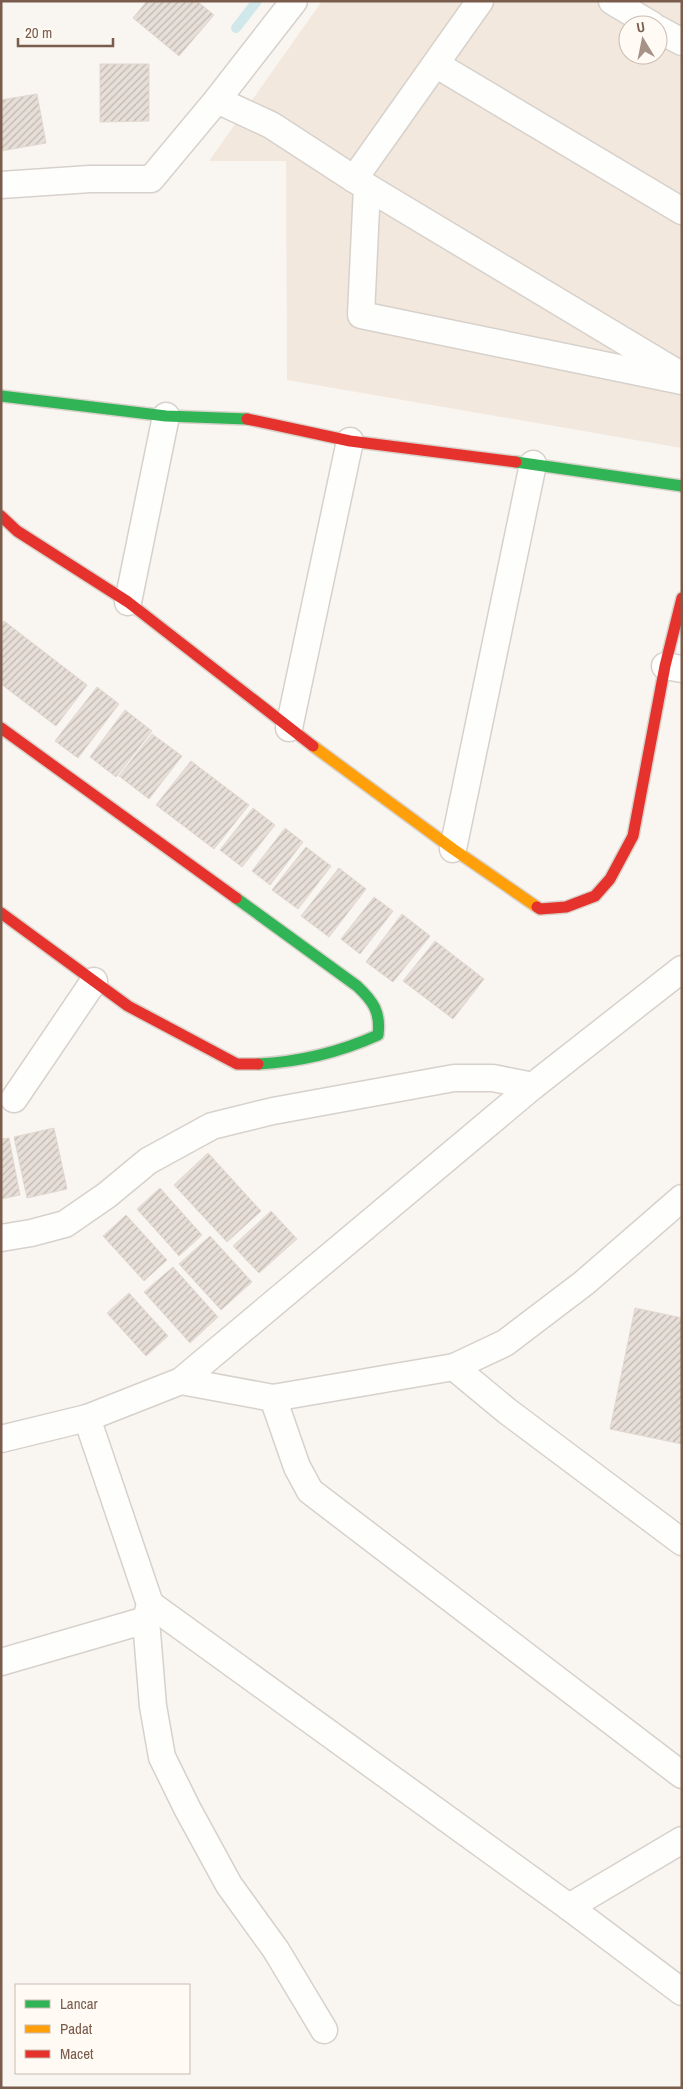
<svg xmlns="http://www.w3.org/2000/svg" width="683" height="2089" viewBox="0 0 683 2089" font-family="'Archivo Narrow',sans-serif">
<defs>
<pattern id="building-hatch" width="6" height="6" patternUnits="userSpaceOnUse" patternTransform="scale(1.25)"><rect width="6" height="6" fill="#e6ded7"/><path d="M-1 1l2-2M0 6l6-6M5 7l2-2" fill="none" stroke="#bfb7b1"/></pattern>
</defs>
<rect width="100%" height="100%" fill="#f9f5f0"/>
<path fill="#f2e8de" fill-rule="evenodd" d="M322 1H682V448L287 380 286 161H209ZM628 25H658V55H628Z"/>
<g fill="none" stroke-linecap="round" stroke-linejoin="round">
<path stroke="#d0e8ea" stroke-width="10" d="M236 28 257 1"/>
</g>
<g fill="url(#building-hatch)" stroke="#e2d8d2">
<path d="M147 1H197L214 15 179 56 133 18Z"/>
<path d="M100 64H149V121L100 122Z"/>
<path d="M37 94 46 143 1 151V100Z"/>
<path d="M4 621 87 685 56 726 1 684V624Z"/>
<path d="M97 687 119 704 78 758 55 741Z"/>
<path d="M125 710 152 731 116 777 90 757Z"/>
<path d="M152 734 182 756 149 799 119 776Z"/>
<path d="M191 761 249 805 214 849 156 805Z"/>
<path d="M253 808 275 825 242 867 220 850Z"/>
<path d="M285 828 303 842 270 885 252 871Z"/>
<path d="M306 847 331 866 298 909 272 890Z"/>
<path d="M339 868 366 889 329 937 301 916Z"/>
<path d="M374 897 393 911 360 954 341 939Z"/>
<path d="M402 914 430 936 393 982 366 962Z"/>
<path d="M435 941 484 979 453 1019 403 981Z"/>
<path d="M54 1128 67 1189 27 1198 14 1137Z"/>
<path d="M9 1138 20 1195 1 1199V1139Z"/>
<path d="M208 1153 261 1211 227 1242 174 1185Z"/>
<path d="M160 1188 202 1235 179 1256 137 1209Z"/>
<path d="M271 1211 297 1239 259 1273 233 1246Z"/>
<path d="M126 1215 167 1260 144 1281 103 1236Z"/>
<path d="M210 1236 252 1282 221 1310 179 1264Z"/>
<path d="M173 1267 218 1317 190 1343 144 1292Z"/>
<path d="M129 1293 168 1336 146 1356 107 1313Z"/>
<path d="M635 1308 682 1318V1444L610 1429Z"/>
</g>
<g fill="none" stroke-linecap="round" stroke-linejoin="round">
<g stroke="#d7d1cb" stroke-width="29">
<g id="street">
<path d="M612 1 652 25"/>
<path d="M658 29 682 42"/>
<path d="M437 65 682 211"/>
<path d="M217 100 271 125 354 179 480 1"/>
<path d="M354 179 679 374"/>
<path d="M1 185 90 179H151L217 100 294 1"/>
<path d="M367 187 361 315 682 381"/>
<path d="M128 602 166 416"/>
<path d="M665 666 682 669"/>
<path d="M289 728 350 441"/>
<path d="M453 849 533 464"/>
<path d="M14 1099 94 981"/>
<path d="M1 1238 31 1233 65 1224 107 1195 148 1161 212 1126 273 1111 454 1078H493L533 1086 682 969"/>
<path d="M454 1367 507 1411 682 1542"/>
<path d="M181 1381 273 1398 454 1367 505 1343 584 1283 682 1198"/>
<path d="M273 1398 297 1467 310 1491 682 1775"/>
<path d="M87 1418 150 1604 146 1620 153 1706 162 1757 187 1808 229 1885 276 1950 324 2030"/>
<path d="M1 1439 87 1418 181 1381 533 1086"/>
<path d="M150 1604 569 1907 682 1992"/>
<path d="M1 1662 146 1620"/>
<path d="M569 1907 682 1840"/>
</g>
</g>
<g stroke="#d9d2cb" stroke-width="14">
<g id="fast">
<path d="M1 396 166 416 247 419"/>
<path d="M516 462 682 486"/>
<path d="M236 898 357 986C373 1001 381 1012 378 1035 340 1052 299 1062 258 1064"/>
</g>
</g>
<g stroke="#d9d2cb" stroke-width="14">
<path id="slow" d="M313 746 453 849 537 907"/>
</g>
<g stroke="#d9d2cb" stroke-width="14">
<g id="jam">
<path d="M247 419 350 441 516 462"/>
<path d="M1 516 17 531 128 602 313 746"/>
<path d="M1 728 236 898"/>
<path d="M537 907 540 909 566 907 595 896 610 879 633 836 665 666 682 598"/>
<path d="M1 913 128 1006 237 1064H258"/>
</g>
</g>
<use href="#street" stroke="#fefefd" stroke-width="26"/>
<use href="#fast" stroke="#30b455" stroke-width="11"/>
<use href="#slow" stroke="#ff9f0a" stroke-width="11"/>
<use href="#jam" stroke="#e5322d" stroke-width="11"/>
</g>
<rect width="683" height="2089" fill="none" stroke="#7a5c4d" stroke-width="5"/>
<rect x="15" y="1984" width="175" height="90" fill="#fffaf3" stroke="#cabbb1"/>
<rect x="25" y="2000" width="25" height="8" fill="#30b455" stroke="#cabbb1"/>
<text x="60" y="2009" font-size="15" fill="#7a5c4d">Lancar</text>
<rect x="25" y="2025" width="25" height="8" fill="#ff9f0a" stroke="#cabbb1"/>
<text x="60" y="2034" font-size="15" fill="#7a5c4d">Padat</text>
<rect x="25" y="2050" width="25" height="8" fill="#e5322d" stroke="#cabbb1"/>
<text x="60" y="2059" font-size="15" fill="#7a5c4d">Macet</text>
<g transform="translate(643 40) rotate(350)"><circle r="24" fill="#fffaf3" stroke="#cabbb1"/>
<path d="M0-4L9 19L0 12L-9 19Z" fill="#a69286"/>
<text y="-8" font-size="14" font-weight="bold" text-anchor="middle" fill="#7a5c4d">U</text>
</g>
<path d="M18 38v8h95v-8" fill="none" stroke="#7a5c4d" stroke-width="2.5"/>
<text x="25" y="38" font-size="15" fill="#7a5c4d" stroke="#fffaf3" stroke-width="4" paint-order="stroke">20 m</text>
</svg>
